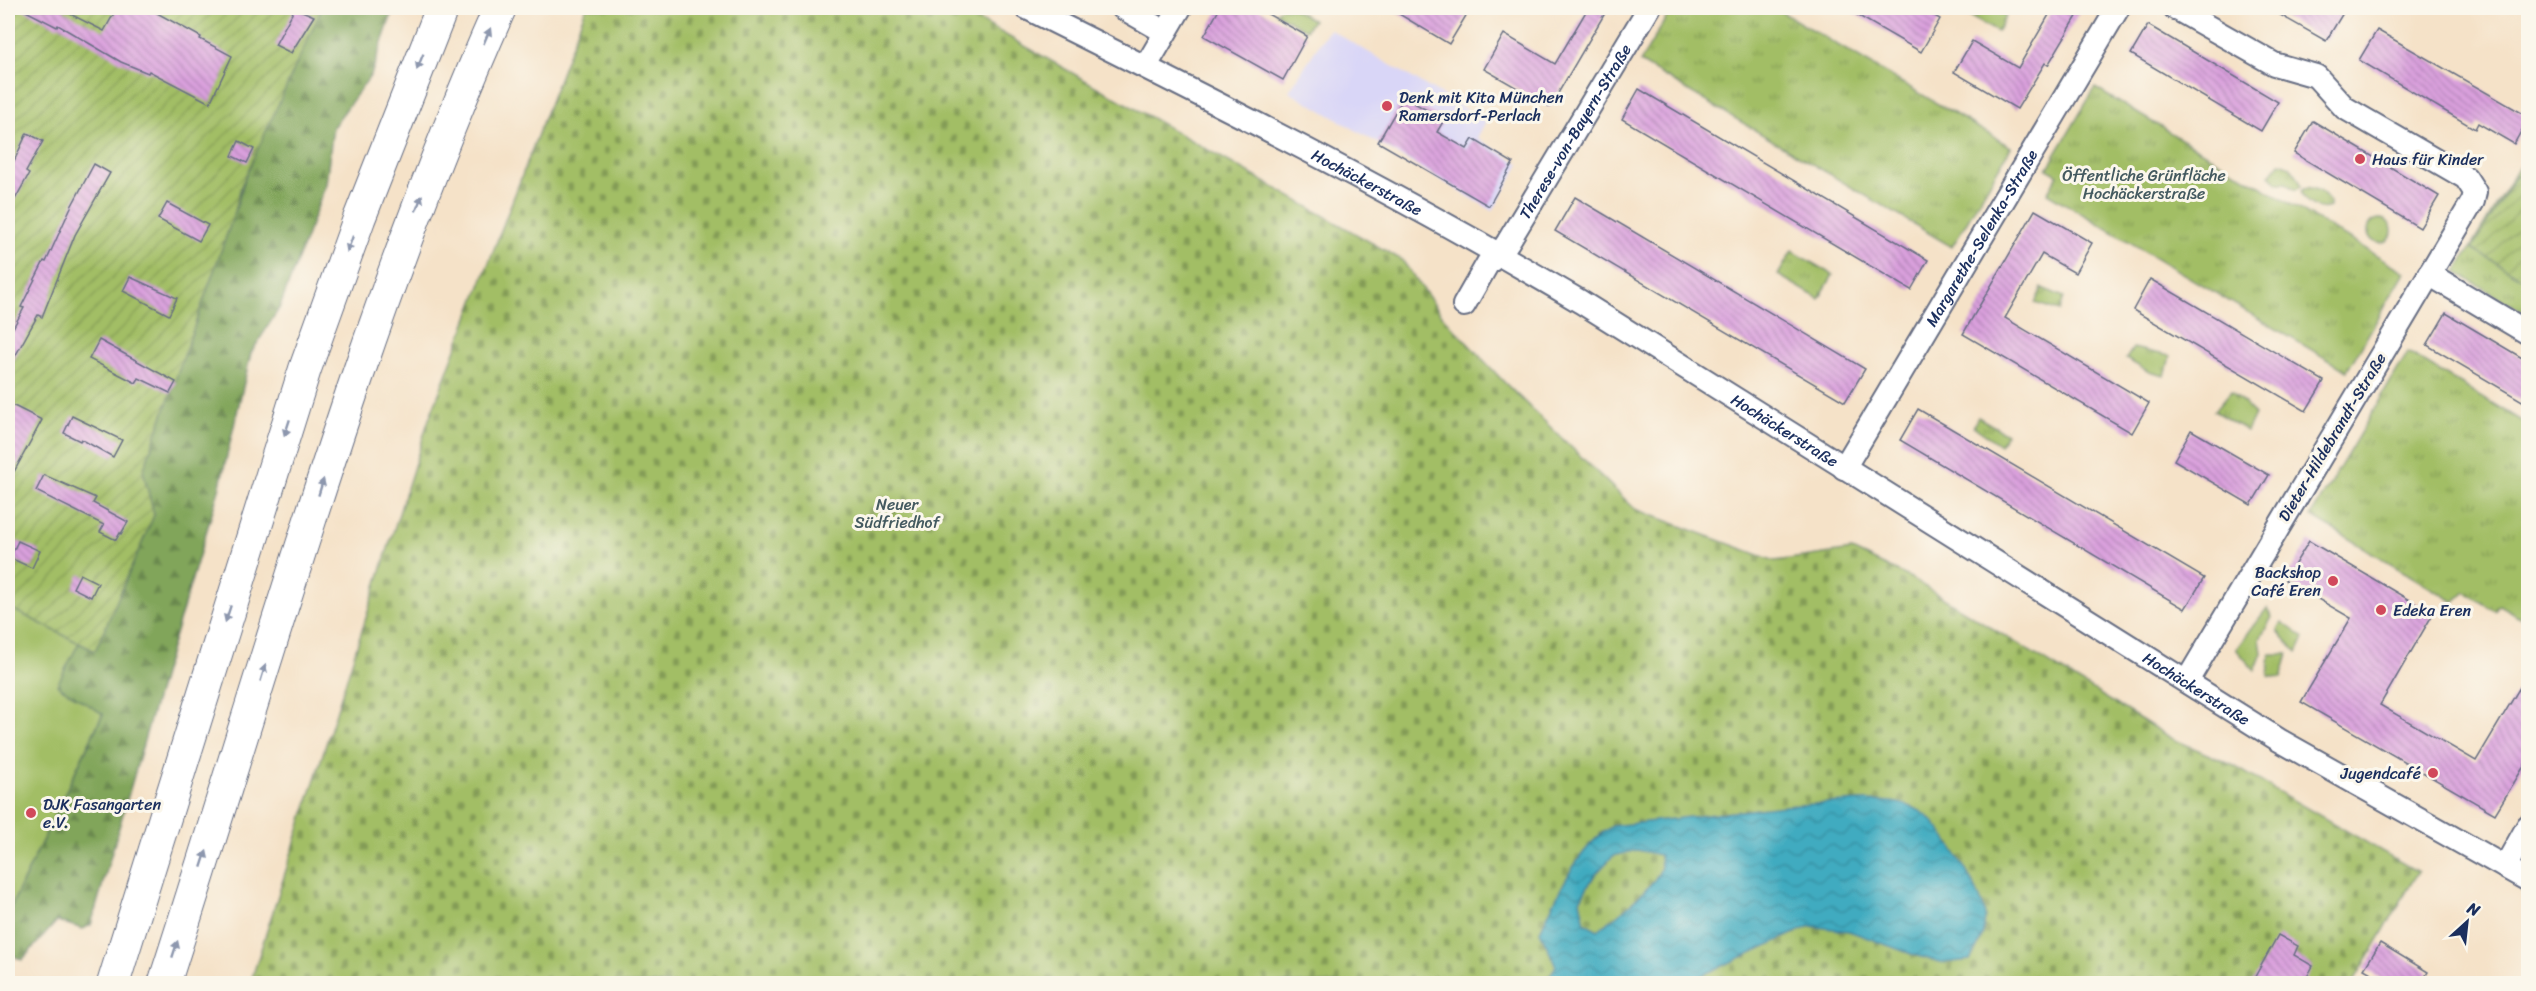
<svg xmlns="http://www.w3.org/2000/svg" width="2536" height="991" viewBox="0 0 2536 991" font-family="Sriracha,sans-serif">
<defs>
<pattern id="forest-firs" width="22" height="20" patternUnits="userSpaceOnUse" patternTransform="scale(1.5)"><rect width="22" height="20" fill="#81a55a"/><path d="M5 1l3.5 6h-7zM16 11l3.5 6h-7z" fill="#69874e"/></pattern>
<pattern id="cemetery-stones" width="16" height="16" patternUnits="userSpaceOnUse" patternTransform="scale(1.5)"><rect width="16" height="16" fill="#a2be65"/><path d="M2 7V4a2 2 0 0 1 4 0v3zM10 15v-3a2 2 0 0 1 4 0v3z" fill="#839b56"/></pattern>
<pattern id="park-tufts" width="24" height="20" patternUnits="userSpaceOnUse" patternTransform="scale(1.5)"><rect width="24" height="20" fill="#a2be65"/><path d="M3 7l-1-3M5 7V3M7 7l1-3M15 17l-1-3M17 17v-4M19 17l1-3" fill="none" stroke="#839b56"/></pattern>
<pattern id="garden-furrows" width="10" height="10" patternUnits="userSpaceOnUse" patternTransform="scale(1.5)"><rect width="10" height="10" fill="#a2be65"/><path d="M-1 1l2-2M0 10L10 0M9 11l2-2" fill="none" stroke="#839b56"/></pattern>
<pattern id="water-waves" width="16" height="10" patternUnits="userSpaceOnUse" patternTransform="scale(1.5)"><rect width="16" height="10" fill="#40abc0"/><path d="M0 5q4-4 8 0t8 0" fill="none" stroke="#358c9f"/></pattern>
<pattern id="building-back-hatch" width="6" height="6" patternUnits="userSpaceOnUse" patternTransform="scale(1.5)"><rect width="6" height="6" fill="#daa0dd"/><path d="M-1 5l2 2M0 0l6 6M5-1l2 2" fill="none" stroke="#b083b6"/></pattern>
</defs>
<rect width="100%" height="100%" fill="#fbf7ec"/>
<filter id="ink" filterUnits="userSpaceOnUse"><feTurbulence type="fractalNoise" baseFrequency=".0167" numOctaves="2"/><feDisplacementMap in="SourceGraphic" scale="12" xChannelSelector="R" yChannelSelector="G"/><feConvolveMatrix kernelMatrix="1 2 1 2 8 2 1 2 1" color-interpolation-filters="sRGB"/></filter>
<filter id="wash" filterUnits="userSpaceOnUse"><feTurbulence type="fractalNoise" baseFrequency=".008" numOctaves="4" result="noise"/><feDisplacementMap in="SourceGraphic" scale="24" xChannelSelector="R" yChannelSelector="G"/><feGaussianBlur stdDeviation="1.35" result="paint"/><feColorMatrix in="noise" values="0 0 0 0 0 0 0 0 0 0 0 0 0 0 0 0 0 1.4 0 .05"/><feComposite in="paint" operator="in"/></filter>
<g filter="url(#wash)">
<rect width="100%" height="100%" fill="#f5e2c8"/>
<path fill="#d9d6f7" d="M1329 29 1486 121 1477 138 1520 164 1493 211 1289 91Z"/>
<g fill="#a2be65" stroke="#5e7662" stroke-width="1.5">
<path d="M8 607 79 643 71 659 103 713 8 913Z"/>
<path d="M2267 608 2272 617 2260 639 2262 653 2255 671 2236 649Z"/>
<path d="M2282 622 2304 638 2297 653 2278 631Z"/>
<path d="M2270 654H2288L2281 678 2268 676Z"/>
</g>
<path fill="url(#forest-firs)" stroke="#4e6a5c" stroke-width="1.5" d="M322 8H394L371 75 333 127 326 184 280 307 251 353 219 490 165 668 91 925 83 929 57 921 22 960 8 953V913L103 714 57 685 79 643 95 651 154 515 143 471 235 211 249 165Z"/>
<path fill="url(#cemetery-stones)" stroke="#5e7662" stroke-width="1.5" d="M586 8H958L1402 260 1444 318 1505 383 1635 509 1775 561 1852 550 1909 577 2171 738 2232 765 2418 872 2353 983 250 984 428 422Z"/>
<g fill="url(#park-tufts)" stroke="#5e7662" stroke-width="1.5">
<path d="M1280 8H1292L1313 20 1306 30 1276 13Z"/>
<path d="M1672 8H1775L2011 147 1952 247 1640 62Z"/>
<path d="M1955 8H1991L2006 16 1997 32Z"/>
<path d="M2095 88 2405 272 2347 371 2047 193 2058 175 2047 169Z"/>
<path d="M2528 151V315L2456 272Z"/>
<path d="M2280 162C2291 164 2299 176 2301 186L2296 190 2286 183H2278L2270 175Z"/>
<path d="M2308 187 2320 191 2330 202V207C2319 212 2304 203 2301 191Z"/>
<circle cx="2380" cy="231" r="12"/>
<path d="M1792 251 1833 275 1819 299 1778 275Z"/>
<path d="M2042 288 2064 297 2060 311 2035 303Z"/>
<path d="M2133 348 2170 356 2165 376 2149 372 2126 359Z"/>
<path d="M2408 352 2528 425V622L2499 605 2495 611 2465 592 2454 602 2311 516Z"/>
<path d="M2231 391 2255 414 2247 431 2214 411Z"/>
<path d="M1978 417 2007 434 2000 445 1973 426Z"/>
</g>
<g fill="url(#garden-furrows)" stroke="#5e7662" stroke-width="1.5">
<path d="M8 8H322L241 186 235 211 143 471 154 515 95 651 8 607Z"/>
<path d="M2516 175 2528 182V282L2472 249Z"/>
</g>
<path fill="url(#water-waves)" stroke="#2e6d8f" stroke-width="1.5" fill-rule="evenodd" d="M1860 801C1883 801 1907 800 1926 815 1943 828 1985 897 1985 917 1984 934 1979 946 1970 960L1943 963 1914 955 1849 931 1810 926 1685 983H1545L1556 966 1540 931C1559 893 1576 849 1612 826L1784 806ZM1637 850 1660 855C1660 859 1662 866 1660 870 1655 886 1612 920 1598 930L1585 923 1580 900 1594 876 1613 856Z"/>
<g id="blocks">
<g fill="url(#building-back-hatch)">
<path d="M20 8H66L64 11 104 31 117 8H148L201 37 200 39 232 56 210 103 149 71 148 73 121 62 58 25 57 27Z"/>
<path d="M295 8 314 16 291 53 275 45Z"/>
<path d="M1220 8H1257L1307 36 1283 80 1204 36Z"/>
<path d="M1389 8H1456L1467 14 1449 44Z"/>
<path d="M1588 8H1608L1550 107 1484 69 1504 34 1555 64Z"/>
<path d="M1845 8H1921L1940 19 1921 52Z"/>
<path d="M2053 8H2082L2048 65 2045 63 2017 109 1954 72 1972 41 2018 68Z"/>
<path d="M2268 8H2346L2326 41Z"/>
<path d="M2148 25 2278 102 2261 131 2131 54Z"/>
<path d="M2377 30 2529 117 2514 144 2478 123 2475 129 2359 60Z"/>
<path d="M1639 89 1928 260 1911 290 1622 119Z"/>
<path d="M1404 97 1444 120 1437 132 1467 149 1473 139 1513 163 1489 206 1378 142Z"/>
<path d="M2313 121 2439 196 2420 228 2294 153Z"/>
<path d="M27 133 43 141 26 172 29 174 8 212V174Z"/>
<path d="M239 141 254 149 247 163 232 156Z"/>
<path d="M94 164 110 173 75 235 42 317 38 315 8 369V337L24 308 21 307 44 261 46 262 70 209Z"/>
<path d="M1575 197 1865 369 1845 402 1555 231Z"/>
<path d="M167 203 208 225 199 241 158 219Z"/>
<path d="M2035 210 2092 243 2075 273 2042 254 2005 318 2149 403 2132 433 1963 334Z"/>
<path d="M130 277 177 298 169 315 123 291Z"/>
<path d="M2150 279 2324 381 2306 411 2133 310Z"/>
<path d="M2446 313 2529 362V405L2427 345Z"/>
<path d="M99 340 176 382 170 393 139 378 136 383 89 359Z"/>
<path d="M8 403 42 420 8 483Z"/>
<path d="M1918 409 2204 578 2185 609 1900 440Z"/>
<path d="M72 416 122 440 113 457 81 439 80 441 64 433Z"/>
<path d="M2191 430 2269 475 2251 505 2174 460Z"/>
<path d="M44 475 96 498 93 503 128 522 121 534 120 533 116 540 100 532 104 525 36 491Z"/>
<path d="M18 541 40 551 32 568 10 558Z"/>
<path d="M2309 541 2433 614 2380 705 2476 761 2529 672V758L2495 814 2301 702 2351 618 2285 580Z"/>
<path d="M80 574 98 583 91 597 73 588Z"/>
<path d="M2278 935 2298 946 2294 955 2313 966 2303 984H2251Z"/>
<path d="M2380 943 2428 972 2421 984H2390L2364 969Z"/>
</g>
</g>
</g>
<g filter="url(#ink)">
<use href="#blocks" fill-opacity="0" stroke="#676e83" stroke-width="1.5"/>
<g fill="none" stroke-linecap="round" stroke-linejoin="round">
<g stroke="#676e83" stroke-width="26">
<g id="minor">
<path id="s1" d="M1027 8C1214 101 1401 195 1581 302L2279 740 2528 880"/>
<path d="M1123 8 1165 32"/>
<path d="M2175 8 2274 64 2316 76 2345 108 2466 178 2475 192 2473 201 2187 681"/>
<path d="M1146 66 1180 8"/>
<path d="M2429 274 2528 333"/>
<path id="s2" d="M1464 305 1488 263 1500 254 1508 242 1649 8"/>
<path id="s3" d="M1844 468 2118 8"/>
<path d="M2505 867 2528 826"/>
</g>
</g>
<g stroke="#676e83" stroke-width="34">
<g id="highway">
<path d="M113 984 305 369 359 219 442 8"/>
<path d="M164 984C270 656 360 322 500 8"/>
</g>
</g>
<use href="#minor" stroke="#fff" stroke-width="22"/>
<use href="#highway" stroke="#fff" stroke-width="32"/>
</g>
<defs><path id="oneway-solid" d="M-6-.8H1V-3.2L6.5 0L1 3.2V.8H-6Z" transform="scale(1.5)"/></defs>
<g fill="#8d97ae">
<use href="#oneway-solid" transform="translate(487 36) rotate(-66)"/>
<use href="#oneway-solid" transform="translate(420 62) rotate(112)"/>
<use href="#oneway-solid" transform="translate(419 203) rotate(-69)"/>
<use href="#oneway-solid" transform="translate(350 244) rotate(110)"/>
<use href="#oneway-solid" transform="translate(287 428) rotate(108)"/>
<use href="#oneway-solid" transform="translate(321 487) rotate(-73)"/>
<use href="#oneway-solid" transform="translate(228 614) rotate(108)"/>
<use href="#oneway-solid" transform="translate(263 673) rotate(-73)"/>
<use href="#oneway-solid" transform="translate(204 859) rotate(-72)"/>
<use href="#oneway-solid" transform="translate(175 949) rotate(-72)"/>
</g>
</g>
<g fill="#d1495b" stroke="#fbf7ec" stroke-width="2">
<circle cx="1387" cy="106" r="6"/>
<circle cx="2360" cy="159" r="6"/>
<circle cx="2333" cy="581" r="6"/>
<circle cx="2381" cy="610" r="6"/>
<circle cx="2433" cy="773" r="6"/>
<circle cx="31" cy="813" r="6"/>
</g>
<g text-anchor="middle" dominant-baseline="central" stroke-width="6" stroke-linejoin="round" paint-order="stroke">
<g font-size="16" fill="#1b2f5e" stroke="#fbf7ec" text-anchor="start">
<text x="1399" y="97">Denk mit Kita München<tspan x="1399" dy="18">Ramersdorf-Perlach</tspan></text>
<text x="2372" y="159">Haus für Kinder</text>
<text x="2321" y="572" text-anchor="end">Backshop<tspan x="2321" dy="18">Café Eren</tspan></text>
<text x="2393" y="610">Edeka Eren</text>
<text x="2421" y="773" text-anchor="end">Jugendcafé</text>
<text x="43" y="804">DJK Fasangarten<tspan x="43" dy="18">e.V.</tspan></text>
</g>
<g font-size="16" fill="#1b2f5e" stroke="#fbf7ec">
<text stroke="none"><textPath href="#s2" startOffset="207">Therese-von-Bayern-Straße</textPath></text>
<text stroke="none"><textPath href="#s1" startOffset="382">Hochäckerstraße</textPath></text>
<text stroke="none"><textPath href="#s3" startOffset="268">Margarethe-Selenka-Straße</textPath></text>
<text stroke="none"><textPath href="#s1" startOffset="868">Hochäckerstraße</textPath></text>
<text transform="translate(2332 437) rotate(-59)">Dieter-Hildebrandt-Straße</text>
<text stroke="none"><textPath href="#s1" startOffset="1354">Hochäckerstraße</textPath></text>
</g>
<g font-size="16" fill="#445a60" stroke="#fbf7ec">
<text x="2144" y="175">Öffentliche Grünfläche<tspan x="2144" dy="18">Hochäckerstraße</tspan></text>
<text x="897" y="504">Neuer<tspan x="897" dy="18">Südfriedhof</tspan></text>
</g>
</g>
<rect width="2536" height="991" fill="none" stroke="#fbf7ec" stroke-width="30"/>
<g transform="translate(2467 922) rotate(27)" stroke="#fbf7ec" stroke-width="4.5" paint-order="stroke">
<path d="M0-4.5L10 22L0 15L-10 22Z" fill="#1b2f5e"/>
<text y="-9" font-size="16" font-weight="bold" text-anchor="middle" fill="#1b2f5e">N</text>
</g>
</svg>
